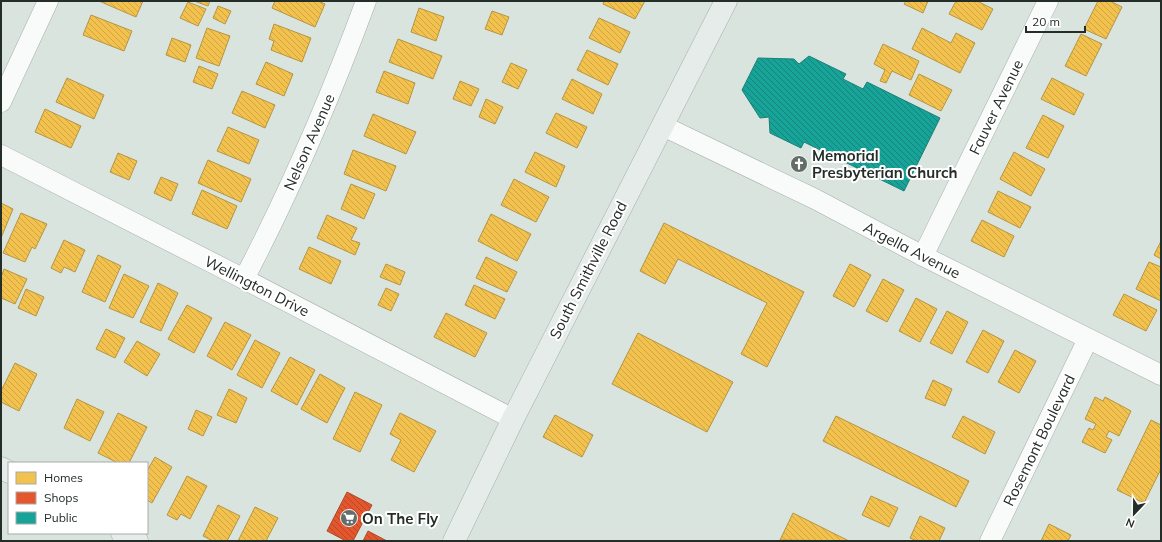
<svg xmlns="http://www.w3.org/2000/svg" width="1162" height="542" viewBox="0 0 1162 542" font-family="Mulish,sans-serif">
<defs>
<pattern id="homes-back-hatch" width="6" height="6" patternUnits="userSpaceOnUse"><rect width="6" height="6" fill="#f2c14e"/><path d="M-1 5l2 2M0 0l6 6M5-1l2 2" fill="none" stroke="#cfa644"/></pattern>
<pattern id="shops-back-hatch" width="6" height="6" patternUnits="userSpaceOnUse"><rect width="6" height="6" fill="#e4572e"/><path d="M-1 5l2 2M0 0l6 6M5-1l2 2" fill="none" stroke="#b94827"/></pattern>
<pattern id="public-back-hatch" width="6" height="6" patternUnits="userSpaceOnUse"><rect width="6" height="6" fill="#17a398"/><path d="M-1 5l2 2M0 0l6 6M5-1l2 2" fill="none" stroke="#15857c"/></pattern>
</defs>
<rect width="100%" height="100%" fill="#dae4df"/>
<g fill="url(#homes-back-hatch)" stroke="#b49543">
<path d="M99 1H143L136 17Z"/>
<path d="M194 1H210L208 6Z"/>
<path d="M275 1H318L325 4 315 27 272 8Z"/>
<path d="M604 1H645L635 19 603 4Z"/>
<path d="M906 1H928L923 13 904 4Z"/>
<path d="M956 1H977L993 9 982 30 949 14Z"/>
<path d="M1098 1H1110L1122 7 1106 39 1084 29Z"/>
<path d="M188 2 206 9 198 26 180 18Z"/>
<path d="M218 6 231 11 225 24 213 18Z"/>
<path d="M419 8 444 17 436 41 411 32Z"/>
<path d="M492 11 509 17 502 35 485 29Z"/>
<path d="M91 15 132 31 124 51 83 35Z"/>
<path d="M599 18 630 32 620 53 589 38Z"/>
<path d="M274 24 311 38 302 62 271 50 274 41 269 39Z"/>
<path d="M207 28 230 36 219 66 196 58Z"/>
<path d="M922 28 951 43 956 33 975 43 960 73 912 49Z"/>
<path d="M1081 34 1102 44 1086 76 1065 66Z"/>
<path d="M172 38 191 45 185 62 166 55Z"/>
<path d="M398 39 442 56 433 79 389 62Z"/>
<path d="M883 44 919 61 911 80 892 71 886 83 880 81 885 70 874 64Z"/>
<path d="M587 50 618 64 608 85 577 70Z"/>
<path d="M266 62 293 74 284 96 256 84Z"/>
<path d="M511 63 527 70 518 89 502 82Z"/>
<path d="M199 66 218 74 212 89 193 82Z"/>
<path d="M384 71 415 83 408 104 376 92Z"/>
<path d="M919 74 952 90 941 111 909 95Z"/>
<path d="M67 78 104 95 94 119 56 102Z"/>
<path d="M1052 78 1084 94 1074 115 1041 99Z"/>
<path d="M572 79 602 94 593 114 562 99Z"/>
<path d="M460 81 479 89 471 106 453 99Z"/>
<path d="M242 91 275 105 265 128 232 113Z"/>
<path d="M486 99 503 107 495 124 479 117Z"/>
<path d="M45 109 81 126 71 148 35 132Z"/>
<path d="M556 113 587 127 577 148 546 133Z"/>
<path d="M373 114 416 132 406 154 364 136Z"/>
<path d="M1043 115 1064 126 1048 158 1026 148Z"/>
<path d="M228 127 259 140 249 164 217 151Z"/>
<path d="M353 150 396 166 386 191 344 174Z"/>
<path d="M535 152 565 166 556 187 525 172Z"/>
<path d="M1014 152 1045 169 1031 196 1000 179Z"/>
<path d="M118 153 137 161 129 180 110 172Z"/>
<path d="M208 160 251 179 241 202 198 183Z"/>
<path d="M161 177 178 184 171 201 154 193Z"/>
<path d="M514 179 549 197 536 222 501 205Z"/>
<path d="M351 184 375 194 364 219 341 209Z"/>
<path d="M202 190 237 206 227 229 192 214Z"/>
<path d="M998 191 1031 207 1020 228 988 212Z"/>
<path d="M1 203 13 209 1 238Z"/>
<path d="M21 213 47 224 35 249 32 247 25 262 3 253Z"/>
<path d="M491 214 531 234 517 261 478 241Z"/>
<path d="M327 215 357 228 351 240 360 243 355 255 317 238Z"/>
<path d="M982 220 1014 236 1004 257 971 241Z"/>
<path d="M664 223 804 292 767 367 741 354 767 303 678 259 665 284 640 271Z"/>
<path d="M64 240 85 250 75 272 64 267 61 273 51 268Z"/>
<path d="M1161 241V259L1154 255Z"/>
<path d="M309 247 341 261 331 284 299 269Z"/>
<path d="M98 255 121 266 105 302 82 292Z"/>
<path d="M486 257 517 272 507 292 476 278Z"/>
<path d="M1149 262 1161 267V301L1136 289Z"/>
<path d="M386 264 405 272 400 285 380 277Z"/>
<path d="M850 264 871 275 854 307 833 296Z"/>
<path d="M4 269 27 279 15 304 1 298V277Z"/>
<path d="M124 274 149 286 133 318 109 308Z"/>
<path d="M883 279 904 290 887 322 866 311Z"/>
<path d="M158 283 178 293 161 331 140 322Z"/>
<path d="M474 285 505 299 495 319 465 305Z"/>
<path d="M386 288 399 294 391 311 378 305Z"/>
<path d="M26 289 44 297 36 316 18 308Z"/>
<path d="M1124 294 1157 310 1146 331 1113 315Z"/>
<path d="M916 298 937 309 920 342 899 331Z"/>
<path d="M187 305 212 318 194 353 168 339Z"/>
<path d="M947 311 968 322 952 354 930 343Z"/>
<path d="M446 313 487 333 475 357 434 337Z"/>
<path d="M225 322 251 335 232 370 207 356Z"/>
<path d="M106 329 125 338 115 358 96 349Z"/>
<path d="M983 330 1004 341 988 373 966 362Z"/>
<path d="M638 333 733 382 707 432 612 384Z"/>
<path d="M255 340 280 353 262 388 237 375Z"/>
<path d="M137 341 160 354 147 376 124 362Z"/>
<path d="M1015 350 1036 361 1019 393 998 382Z"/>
<path d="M290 357 315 370 297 405 271 391Z"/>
<path d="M15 363 37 374 19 411 1 402V391Z"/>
<path d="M320 374 345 388 327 423 301 409Z"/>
<path d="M933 380 952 389 945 406 925 398Z"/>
<path d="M229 389 247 398 236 423 217 415Z"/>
<path d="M355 392 382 405 360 452 333 439Z"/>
<path d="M1095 397 1103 401 1105 397 1131 411 1119 436 1109 431 1106 437 1112 440 1105 453 1082 442 1089 428 1093 430 1096 424 1085 419Z"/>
<path d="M77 399 104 412 90 441 64 428Z"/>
<path d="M196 410 212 417 203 436 188 429Z"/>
<path d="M118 413 147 427 129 463H118L98 453Z"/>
<path d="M400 413 436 431 414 472 391 460 401 440 390 434Z"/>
<path d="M555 415 593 435 582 457 543 437Z"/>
<path d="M836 416 969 481 956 507 823 441Z"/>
<path d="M963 416 995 432 985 454 952 437Z"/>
<path d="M1151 420 1161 425V469L1144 503 1117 490Z"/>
<path d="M155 457 172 467 152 503 147 500V471Z"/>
<path d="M187 476 207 486 190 519 181 514 177 520 167 515Z"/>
<path d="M871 496 898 508 889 527 862 515Z"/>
<path d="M218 505 240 516 227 541H213L203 536Z"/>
<path d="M255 507 278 518 266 541H238Z"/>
<path d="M793 513 849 541 780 540Z"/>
<path d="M920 516 945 528 939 541H917L910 538Z"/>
<path d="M1049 524 1071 535 1068 541H1041Z"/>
</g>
<g fill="url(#shops-back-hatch)" stroke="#ab4a2c">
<path d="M347 492 372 505 353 541H346L327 531Z"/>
<path d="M368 531 387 541H363Z"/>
</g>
<path fill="url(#public-back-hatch)" stroke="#1b8077" d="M809 56 846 74 843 79 863 89 867 82 940 118 904 191 804 142 801 148 770 133 769 117 760 118 742 90 758 58 794 59 799 64Z"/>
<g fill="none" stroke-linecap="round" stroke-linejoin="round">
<g stroke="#a7afab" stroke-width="21">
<g id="minor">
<path d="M1 102 48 1"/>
<path d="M663 126 815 199 923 256 1161 375"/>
<path d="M1 155 244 279 513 419"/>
<path d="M923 256 1048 1"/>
<path d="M244 279C291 189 331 96 366 1"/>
<path d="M990 541 1088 339"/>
</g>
</g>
<g stroke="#a7afab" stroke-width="23">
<g id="secondary">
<path d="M1 468 9 472"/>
<path d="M122 533 137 541"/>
<path d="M454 541 513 419 726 1"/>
</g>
</g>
<use href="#minor" stroke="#f9fbfa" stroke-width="20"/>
<use href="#secondary" stroke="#e5ecea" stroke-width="22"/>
</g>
<defs>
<g id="church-disc" transform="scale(0.9)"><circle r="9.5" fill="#646d69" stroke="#fff"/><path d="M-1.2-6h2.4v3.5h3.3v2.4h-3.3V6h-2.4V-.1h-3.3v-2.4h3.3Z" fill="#fff"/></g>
<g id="supermarket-disc" transform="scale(0.9)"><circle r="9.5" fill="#646d69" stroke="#fff"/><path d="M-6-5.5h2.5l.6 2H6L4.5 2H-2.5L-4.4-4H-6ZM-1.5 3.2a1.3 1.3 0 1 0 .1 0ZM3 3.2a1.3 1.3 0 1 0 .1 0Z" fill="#fff"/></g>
</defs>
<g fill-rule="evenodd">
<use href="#church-disc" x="799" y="164"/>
<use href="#supermarket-disc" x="349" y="518"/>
</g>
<g text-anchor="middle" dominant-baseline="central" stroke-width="4" stroke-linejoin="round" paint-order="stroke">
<g font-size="15" fill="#252d29" stroke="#fff">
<text transform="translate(996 107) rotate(-64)">Fauver Avenue</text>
<text transform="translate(309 142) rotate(-66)">Nelson Avenue</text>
<text transform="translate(912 250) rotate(27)">Argella Avenue</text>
<text transform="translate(588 270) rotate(-63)">South Smithville Road</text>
<text transform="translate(257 286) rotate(27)">Wellington Drive</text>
<text transform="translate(1039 440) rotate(-64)">Rosemont Boulevard</text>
</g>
<g font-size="15" font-weight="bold" fill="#252d29" stroke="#fff" text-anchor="start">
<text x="812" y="155">Memorial<tspan x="812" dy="17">Presbyterian Church</tspan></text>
<text x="362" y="518">On The Fly</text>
</g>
</g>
<rect width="1162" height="542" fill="none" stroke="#252d29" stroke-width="4"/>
<rect x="8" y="462" width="140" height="72" fill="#ffffff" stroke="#a8aba9"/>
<rect x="16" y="472" width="20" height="12" fill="#f2c14e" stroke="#a8aba9"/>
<text x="44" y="482" font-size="12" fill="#252d29">Homes</text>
<rect x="16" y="492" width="20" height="12" fill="#e4572e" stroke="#a8aba9"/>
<text x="44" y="502" font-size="12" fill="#252d29">Shops</text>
<rect x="16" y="512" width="20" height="12" fill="#17a398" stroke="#a8aba9"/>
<text x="44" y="522" font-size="12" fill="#252d29">Public</text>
<g transform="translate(1134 514) rotate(202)" stroke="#ffffff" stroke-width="3" paint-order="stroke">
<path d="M0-3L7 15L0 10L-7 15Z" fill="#252d29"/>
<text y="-6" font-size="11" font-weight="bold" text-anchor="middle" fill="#252d29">N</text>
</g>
<path d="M1026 26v6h59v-6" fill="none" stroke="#252d29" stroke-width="2"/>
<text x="1032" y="26" font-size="12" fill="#252d29" stroke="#ffffff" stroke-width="3" paint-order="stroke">20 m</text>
</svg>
